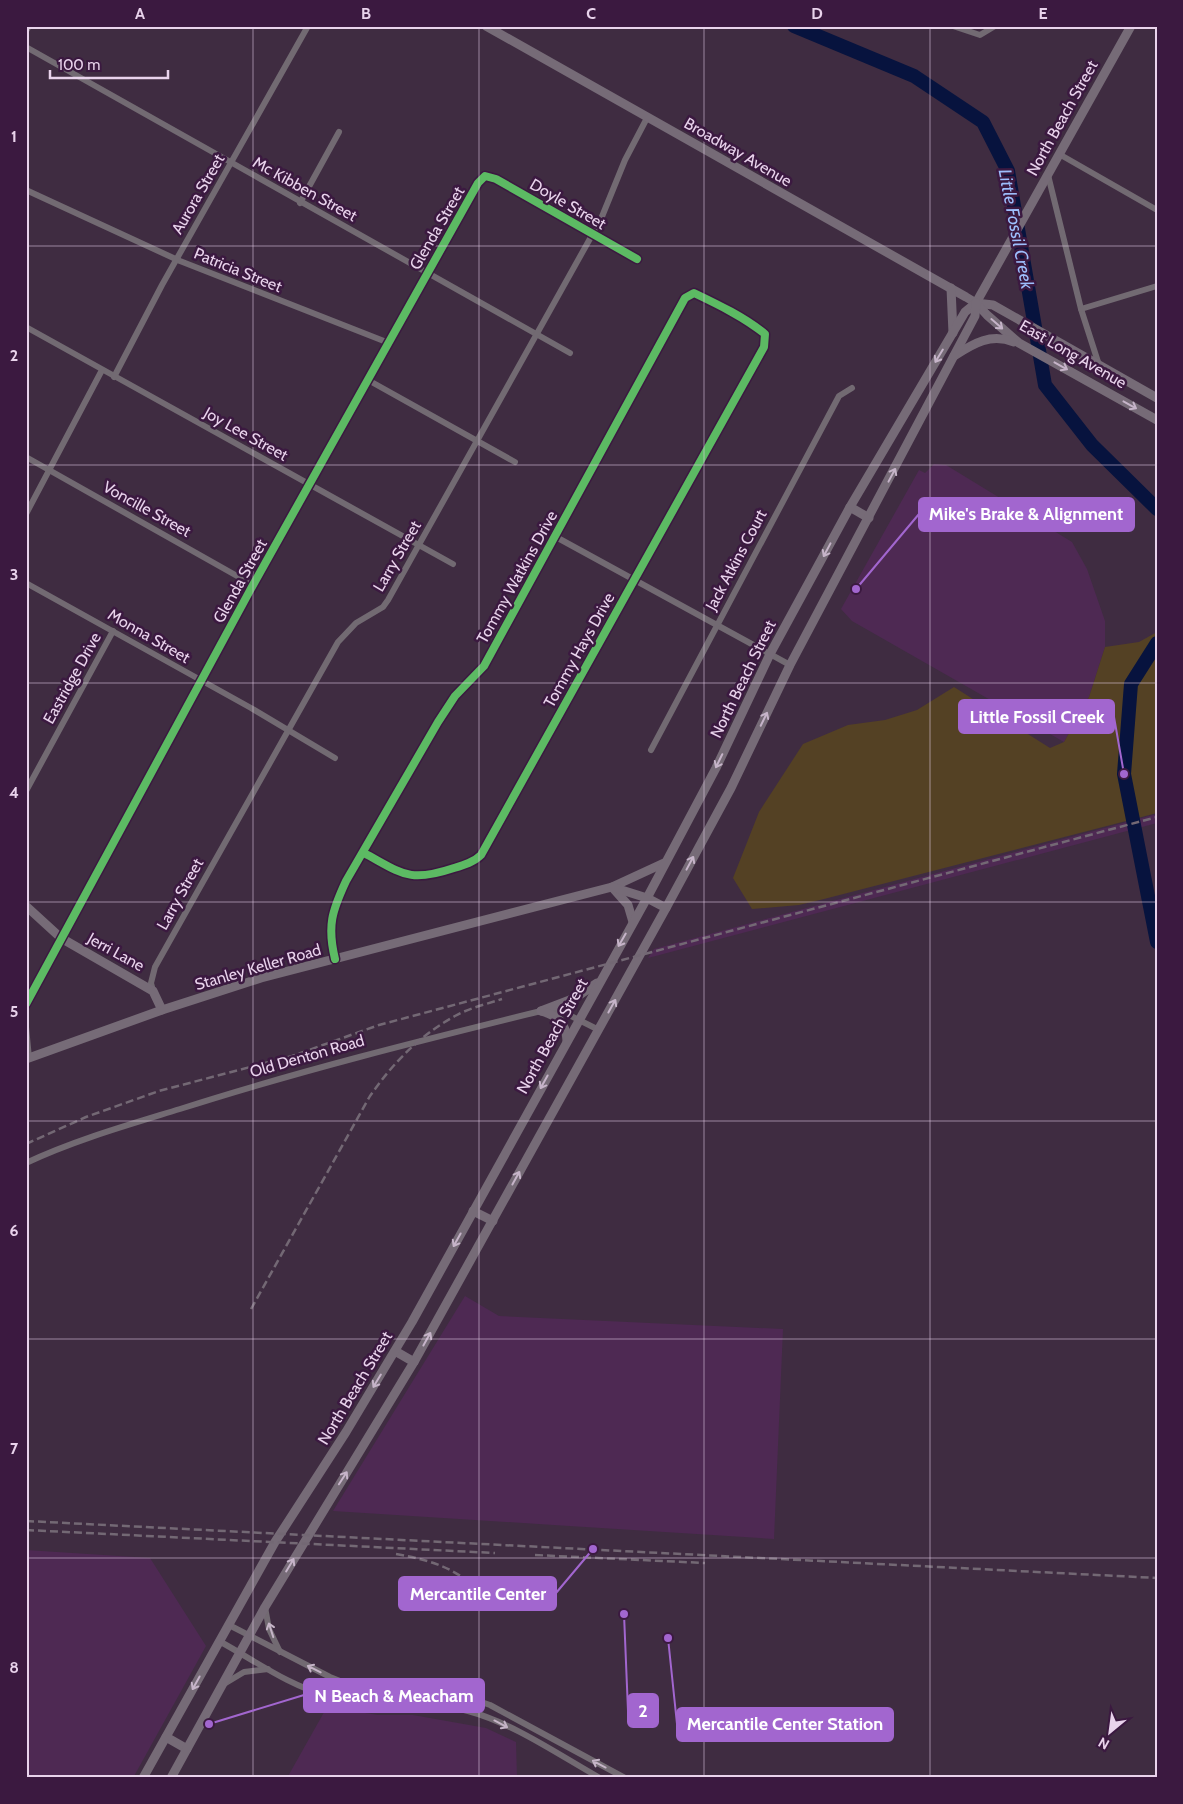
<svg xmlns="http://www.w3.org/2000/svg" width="1183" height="1804" viewBox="0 0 1183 1804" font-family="Cabin,sans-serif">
<rect width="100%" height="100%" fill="#3f2c41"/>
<g fill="#4e2953">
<path d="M934 464 946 465 1072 542 1087 569 1105 621V647L1089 697 1064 742 852 621 841 609 919 470 925 473Z"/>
<path d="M1157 814V823L648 958 654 949Z"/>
<path d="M465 1296 499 1316 783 1329 774 1539 333 1511Z"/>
<path d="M26 1550 150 1558 206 1646 133 1778H26Z"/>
<path d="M327 1707 378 1715H413L486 1728 516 1742 517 1778H287Z"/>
</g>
<path fill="#544124" d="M1157 632V813L824 899 799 905 752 909 733 878 759 812 803 744 848 725 885 720 917 710 954 687 1050 748 1064 742 1089 697 1105 647 1139 642Z"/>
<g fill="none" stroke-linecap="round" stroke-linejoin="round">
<g stroke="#07133e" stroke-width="14">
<path d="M794 26 914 76 983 122 1008 171 1045 385 1092 445 1157 509"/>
<path d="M1157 643 1131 684 1124 774 1157 942"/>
</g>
<g stroke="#726a72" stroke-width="6">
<path d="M953 26 980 35 995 26"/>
<path d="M26 31 29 26"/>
<path d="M26 47 570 353"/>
<path d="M1059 154 1157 210"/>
<path d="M1048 175 1081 309 1099 365"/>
<path d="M26 190 180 261 389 343"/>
<path d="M300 203 339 132"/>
<path d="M1081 309 1157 286"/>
<path d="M26 327 453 564"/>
<path d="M114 377 162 285 308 26"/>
<path d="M368 380 515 462"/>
<path d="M26 457 253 585"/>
<path d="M26 514 102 370"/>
<path d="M556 537 790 665"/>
<path d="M26 583 251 708 335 758"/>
<path d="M651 750 839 396 852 388"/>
<path d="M26 791 113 631"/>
<path d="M335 959C327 926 332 911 346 881L438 722 455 696 484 666 685 298 694 293C719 305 744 317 765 334L764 347 481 855C474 862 464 865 454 868 409 883 403 874 364 853"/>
<path d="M153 991 151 983 155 967 338 642 356 623 383 607 388 600 601 219 625 160 647 118"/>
<path d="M26 1004 253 585 478 183 485 176 496 179 637 259"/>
<path d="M26 1027 29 1058"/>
<path d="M26 1163C75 1140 128 1125 180 1109 299 1071 419 1041 541 1011H561L599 1030"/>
<path d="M265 1607 269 1629 280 1652"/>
<path d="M229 1625 330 1677 350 1685 379 1690 464 1696 490 1705 625 1778"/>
<path d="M219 1641C254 1660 289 1686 328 1696 374 1707 422 1699 468 1711 513 1723 559 1755 600 1778"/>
<path d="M224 1684 244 1672 268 1669"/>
</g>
<g stroke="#766b77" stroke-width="9">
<path d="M486 26 966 297 976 303 993 305 1157 398"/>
<path d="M951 288 953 333"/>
<path d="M976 303 987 315 1019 343 1157 420"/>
<path d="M954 356C974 343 991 333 1014 342"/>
<path d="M850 507 869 518"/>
<path d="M26 906 61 938 153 991 162 1010"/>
<path d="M633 922 628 905 612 887 664 863"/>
<path d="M541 1011 575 998 597 983"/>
<path d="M541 1011C558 1016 566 1022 567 1041"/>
<path d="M26 1059 162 1010 261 978 612 887 647 898 666 908"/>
<path d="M473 1211 493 1221"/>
<path d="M395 1351 414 1362"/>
<path d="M166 1737 187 1749"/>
<path d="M143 1778 275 1542 346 1432 412 1322 647 898 716 768 770 654 850 507 965 312 976 303 1131 26"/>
<path d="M171 1778 265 1607 414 1362 666 908 731 788 790 665 975 316 976 303"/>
</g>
<g stroke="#736874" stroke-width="2.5" stroke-dasharray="8 4" stroke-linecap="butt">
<path d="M26 1144 86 1117 159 1091 292 1056 379 1025 1157 817"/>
<path d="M251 1309 370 1096C393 1063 419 1036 455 1016 469 1008 487 1004 502 999"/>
<path d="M26 1521 1157 1578"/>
<path d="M26 1530 495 1553"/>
<path d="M396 1554C436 1561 460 1570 488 1599"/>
<path d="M535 1555 705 1563"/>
</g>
<g stroke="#3b1940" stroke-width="11">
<g id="cycleway">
<path d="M335 959C327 926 332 911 346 881L438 722 455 696 484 666 685 298 694 293C719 305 744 317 765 334L764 347 481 855C474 862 464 865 454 868 409 883 403 874 364 853"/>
<path d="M26 1004 253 585 478 183 485 176 496 179 637 259"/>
</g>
</g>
<use href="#cycleway" stroke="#5cba63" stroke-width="8"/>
</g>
<defs><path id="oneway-shaft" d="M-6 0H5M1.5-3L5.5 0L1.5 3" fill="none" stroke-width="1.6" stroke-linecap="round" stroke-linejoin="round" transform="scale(1.25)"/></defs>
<g stroke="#c6b4c9">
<use href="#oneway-shaft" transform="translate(997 324) rotate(41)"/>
<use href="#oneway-shaft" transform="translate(939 356) rotate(121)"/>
<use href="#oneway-shaft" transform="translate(1061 366) rotate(29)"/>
<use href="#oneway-shaft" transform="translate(1130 405) rotate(29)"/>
<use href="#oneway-shaft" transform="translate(892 475) rotate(-62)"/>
<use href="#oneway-shaft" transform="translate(827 550) rotate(118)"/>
<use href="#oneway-shaft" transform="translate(764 719) rotate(-64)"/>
<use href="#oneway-shaft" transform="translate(719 761) rotate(116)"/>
<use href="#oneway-shaft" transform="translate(690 863) rotate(-62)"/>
<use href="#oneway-shaft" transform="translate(622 940) rotate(120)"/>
<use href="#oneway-shaft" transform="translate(612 1006) rotate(-61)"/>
<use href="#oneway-shaft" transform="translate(544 1082) rotate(119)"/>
<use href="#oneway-shaft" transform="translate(516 1178) rotate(-61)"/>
<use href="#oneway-shaft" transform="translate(457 1240) rotate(119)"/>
<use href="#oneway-shaft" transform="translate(427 1339) rotate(-61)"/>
<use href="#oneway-shaft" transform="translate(377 1381) rotate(121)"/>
<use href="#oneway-shaft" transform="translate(343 1478) rotate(-57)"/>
<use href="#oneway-shaft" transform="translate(290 1565) rotate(-59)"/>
<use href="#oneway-shaft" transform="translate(196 1683) rotate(119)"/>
</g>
<g stroke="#c5b4c7">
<use href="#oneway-shaft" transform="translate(271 1630) rotate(-108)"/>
<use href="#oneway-shaft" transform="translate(314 1669) rotate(-153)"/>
<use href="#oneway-shaft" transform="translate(501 1724) rotate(28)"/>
<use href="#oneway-shaft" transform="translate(599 1764) rotate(-152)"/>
</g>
<path fill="none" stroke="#e9d3ec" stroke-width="1" stroke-opacity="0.55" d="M253 26V1778M479 26V1778M704 26V1778M930 26V1778M26 246H1157M26 465H1157M26 683H1157M26 902H1157M26 1121H1157M26 1339H1157M26 1558H1157"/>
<g text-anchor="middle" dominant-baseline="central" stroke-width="5" stroke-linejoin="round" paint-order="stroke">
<g font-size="16" fill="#e9d3ec" stroke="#3b1940">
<text transform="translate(1062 118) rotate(-61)">North Beach Street</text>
<text transform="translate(738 152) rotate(30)">Broadway Avenue</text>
<text transform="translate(305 189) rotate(29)">Mc Kibben Street</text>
<text transform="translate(198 194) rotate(-60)">Aurora Street</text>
<text transform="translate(568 204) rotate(30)">Doyle Street</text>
<text transform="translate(437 228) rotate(-60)">Glenda Street</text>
<text transform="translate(238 270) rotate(22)">Patricia Street</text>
<text transform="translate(1073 354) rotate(30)">East Long Avenue</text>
<text transform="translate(246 434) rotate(29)">Joy Lee Street</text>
<text transform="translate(147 509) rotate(29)">Voncille Street</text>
<text transform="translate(397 556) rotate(-60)">Larry Street</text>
<text transform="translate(736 560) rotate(-62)">Jack Atkins Court</text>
<text transform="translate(517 577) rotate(-61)">Tommy Watkins Drive</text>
<text transform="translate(240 581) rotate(-61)">Glenda Street</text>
<text transform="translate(149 636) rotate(30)">Monna Street</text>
<text transform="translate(579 650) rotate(-61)">Tommy Hays Drive</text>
<text transform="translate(72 678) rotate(-61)">Eastridge Drive</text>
<text transform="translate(743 679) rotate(-64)">North Beach Street</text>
<text transform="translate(180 894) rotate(-61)">Larry Street</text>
<text transform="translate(116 952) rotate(29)">Jerri Lane</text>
<text transform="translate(258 967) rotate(-16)">Stanley Keller Road</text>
<text transform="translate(552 1036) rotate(-61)">North Beach Street</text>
<text transform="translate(307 1056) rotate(-16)">Old Denton Road</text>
<text transform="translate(355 1388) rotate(-59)">North Beach Street</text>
</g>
<g font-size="18" font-style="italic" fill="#9dbefc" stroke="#3b1940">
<text transform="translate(1016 229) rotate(79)">Little Fossil Creek</text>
</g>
</g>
<path fill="none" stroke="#a266cf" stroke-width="2" d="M856 589L919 514M1124 774L1114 717M593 1549L556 1593M209 1724L304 1695M624 1614L628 1711M668 1638L677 1724"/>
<g fill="#a266cf" stroke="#3b1940" stroke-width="2">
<circle cx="856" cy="589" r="5"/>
<circle cx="1124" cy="774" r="5"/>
<circle cx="593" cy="1549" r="5"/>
<circle cx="209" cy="1724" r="5"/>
<circle cx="624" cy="1614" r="5"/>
<circle cx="668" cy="1638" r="5"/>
</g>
<g fill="#a266cf" stroke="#a266cf" stroke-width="2">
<rect x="919" y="498" width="215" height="33" rx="5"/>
<rect x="959" y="700" width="155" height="33" rx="5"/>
<rect x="399" y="1577" width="157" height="33" rx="5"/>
<rect x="304" y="1679" width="180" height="33" rx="5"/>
<rect x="628" y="1694" width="30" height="33" rx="5"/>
<rect x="677" y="1708" width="216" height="33" rx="5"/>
</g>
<g font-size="18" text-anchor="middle" font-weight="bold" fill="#fff">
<text x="1026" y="520">Mike's Brake &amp; Alignment</text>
<text x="1037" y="723">Little Fossil Creek</text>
<text x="478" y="1600">Mercantile Center</text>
<text x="394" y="1702">N Beach &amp; Meacham</text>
<text x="643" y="1717">2</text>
<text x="785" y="1730">Mercantile Center Station</text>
</g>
<rect width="1183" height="1804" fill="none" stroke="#3b1940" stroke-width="55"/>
<g transform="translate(1110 1732) rotate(209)" stroke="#3b1940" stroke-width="4" paint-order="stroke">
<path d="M0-4L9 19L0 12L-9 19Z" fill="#e9d3ec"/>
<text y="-8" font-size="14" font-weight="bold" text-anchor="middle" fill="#e9d3ec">N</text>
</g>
<path d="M50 70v8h118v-8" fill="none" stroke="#e9d3ec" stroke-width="2.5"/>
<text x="58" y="70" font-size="15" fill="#e9d3ec" stroke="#3b1940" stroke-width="4" paint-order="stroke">100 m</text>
<rect x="28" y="28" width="1128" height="1748" fill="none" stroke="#e9d3ec" stroke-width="2"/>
<g font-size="16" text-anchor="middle" font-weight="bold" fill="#e9d3ec">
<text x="140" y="19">A</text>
<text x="366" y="19">B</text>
<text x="591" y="19">C</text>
<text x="817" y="19">D</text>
<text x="1043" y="19">E</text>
<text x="14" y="142">1</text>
<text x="14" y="361">2</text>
<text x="14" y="580">3</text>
<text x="14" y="798">4</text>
<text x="14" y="1017">5</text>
<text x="14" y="1236">6</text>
<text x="14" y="1454">7</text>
<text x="14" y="1673">8</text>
</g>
</svg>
